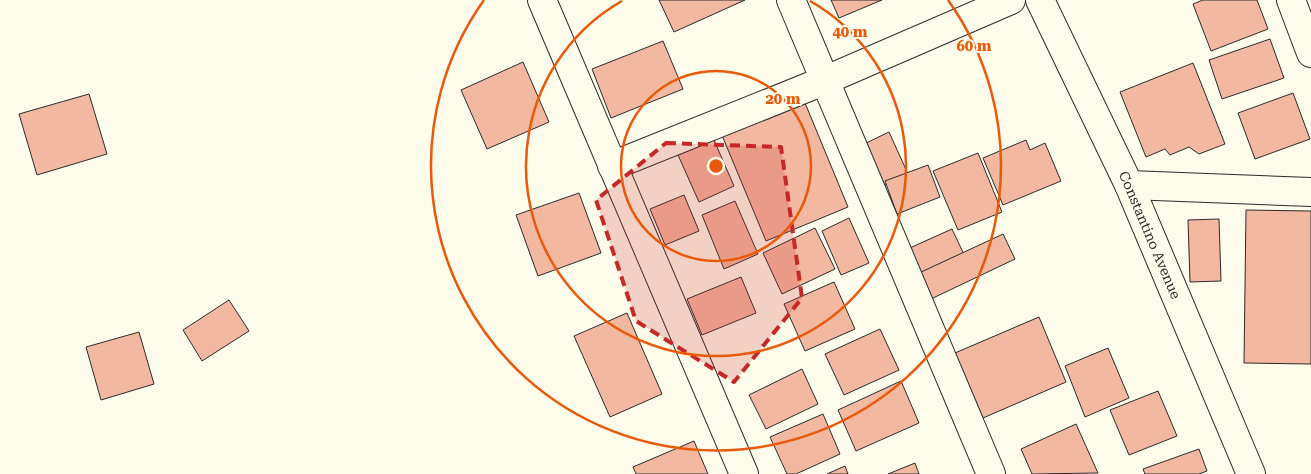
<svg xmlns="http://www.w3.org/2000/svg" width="1311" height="474" viewBox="0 0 1311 474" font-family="'Roboto Serif',serif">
<rect width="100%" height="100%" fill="#fdfbea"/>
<g fill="#f2b8a0" stroke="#2b2b2b">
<path d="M659 0H745L674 32Z"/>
<path d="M831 0H882L839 18Z"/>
<path d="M1203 0H1257L1268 29 1211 51 1193 4Z"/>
<path d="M1270 39 1284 78 1222 99 1209 60Z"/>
<path d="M663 41 683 89 611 118 592 69Z"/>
<path d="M523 62 549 122 487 149 461 90Z"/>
<path d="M1193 63 1225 144 1199 154 1189 147 1170 155 1165 149 1146 157 1120 92Z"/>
<path d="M1293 93 1310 139 1255 159 1238 113Z"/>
<path d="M89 94 107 154 37 175 19 114Z"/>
<path d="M803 98 848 207 766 241 721 133Z"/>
<path d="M889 132 908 174 881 187 862 145Z"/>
<path d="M714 140 734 186 699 202 678 155Z"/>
<path d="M1026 140 1030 150 1045 143 1061 181 1003 205 983 158Z"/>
<path d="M978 153 1002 212 958 230 933 171Z"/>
<path d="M928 165 940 197 897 214 885 181Z"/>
<path d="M579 193 601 253 538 276 516 215Z"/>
<path d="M684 195 699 231 665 245 650 209Z"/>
<path d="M735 201 758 254 724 269 702 215Z"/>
<path d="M1246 210 1311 211V364L1244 363Z"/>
<path d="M849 218 869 263 841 275 822 231Z"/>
<path d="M1219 219 1221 281 1190 282 1188 220Z"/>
<path d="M815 228 835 269 782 294 763 253Z"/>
<path d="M952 229 968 263 919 286 903 251Z"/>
<path d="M1003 234 1015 259 931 299 919 273Z"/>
<path d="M741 277 756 313 702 335 687 299Z"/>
<path d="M834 282 855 329 805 351 784 304Z"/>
<path d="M229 300 249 331 202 361 183 330Z"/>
<path d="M627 313 662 394 610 417 574 336Z"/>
<path d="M1039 317 1066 382 983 418 955 353Z"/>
<path d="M880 329 899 370 844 395 825 354Z"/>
<path d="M139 332 154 384 101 400 86 347Z"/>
<path d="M1108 348 1129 398 1085 417 1065 366Z"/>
<path d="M802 369 818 404 766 429 749 395Z"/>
<path d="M901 381 919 423 856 451 838 410Z"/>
<path d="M1158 391 1177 436 1129 455 1110 410Z"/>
<path d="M823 414 840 454 796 474H787L770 437Z"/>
<path d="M1076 424 1098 473 1032 474 1021 449Z"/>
<path d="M694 441 708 474H636L633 467Z"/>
<path d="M1199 449 1207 471 1199 474H1145L1143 469Z"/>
<path d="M915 463 919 474H888Z"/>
<path d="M845 466 848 474H827Z"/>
</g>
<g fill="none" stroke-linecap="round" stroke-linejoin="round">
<g stroke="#2b2b2b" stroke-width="30">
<g id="minor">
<path d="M542 0 744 474"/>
<path d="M791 0 991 474"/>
<path d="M1040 0 1129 185 1251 474"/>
<path d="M1291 0 1311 53"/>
<path d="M612 166 826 80 1011 0"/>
<path d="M1129 185 1311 192"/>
</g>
</g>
<use href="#minor" stroke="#fdfbea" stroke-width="28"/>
</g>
<path fill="#c62828" fill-opacity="0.2" stroke="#c62828" stroke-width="4" stroke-dasharray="10 6" stroke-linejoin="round" d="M666 143 781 147 802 298 734 382 636 321 596 200Z"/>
<g fill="none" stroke="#e8590c" stroke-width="2.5">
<circle cx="716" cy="166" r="95"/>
<path d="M810 1A190 190 0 1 1 622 1"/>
<path d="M948 0A285 285 0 1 1 484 0"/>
</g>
<g text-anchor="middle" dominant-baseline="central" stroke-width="4" stroke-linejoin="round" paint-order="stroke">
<g font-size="14" fill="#2b2b2b" stroke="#fdfbea">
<text transform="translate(1150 235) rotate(67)">Constantino Avenue</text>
</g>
</g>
<circle cx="716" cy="166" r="8" fill="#e8590c" stroke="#fdfbea" stroke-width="2.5"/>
<g font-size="15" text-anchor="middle" font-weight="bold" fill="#e8590c" stroke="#fdfbea" stroke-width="4" stroke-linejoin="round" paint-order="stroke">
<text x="850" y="37">40 m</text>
<text x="974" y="51">60 m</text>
<text x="783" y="104">20 m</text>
</g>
</svg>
